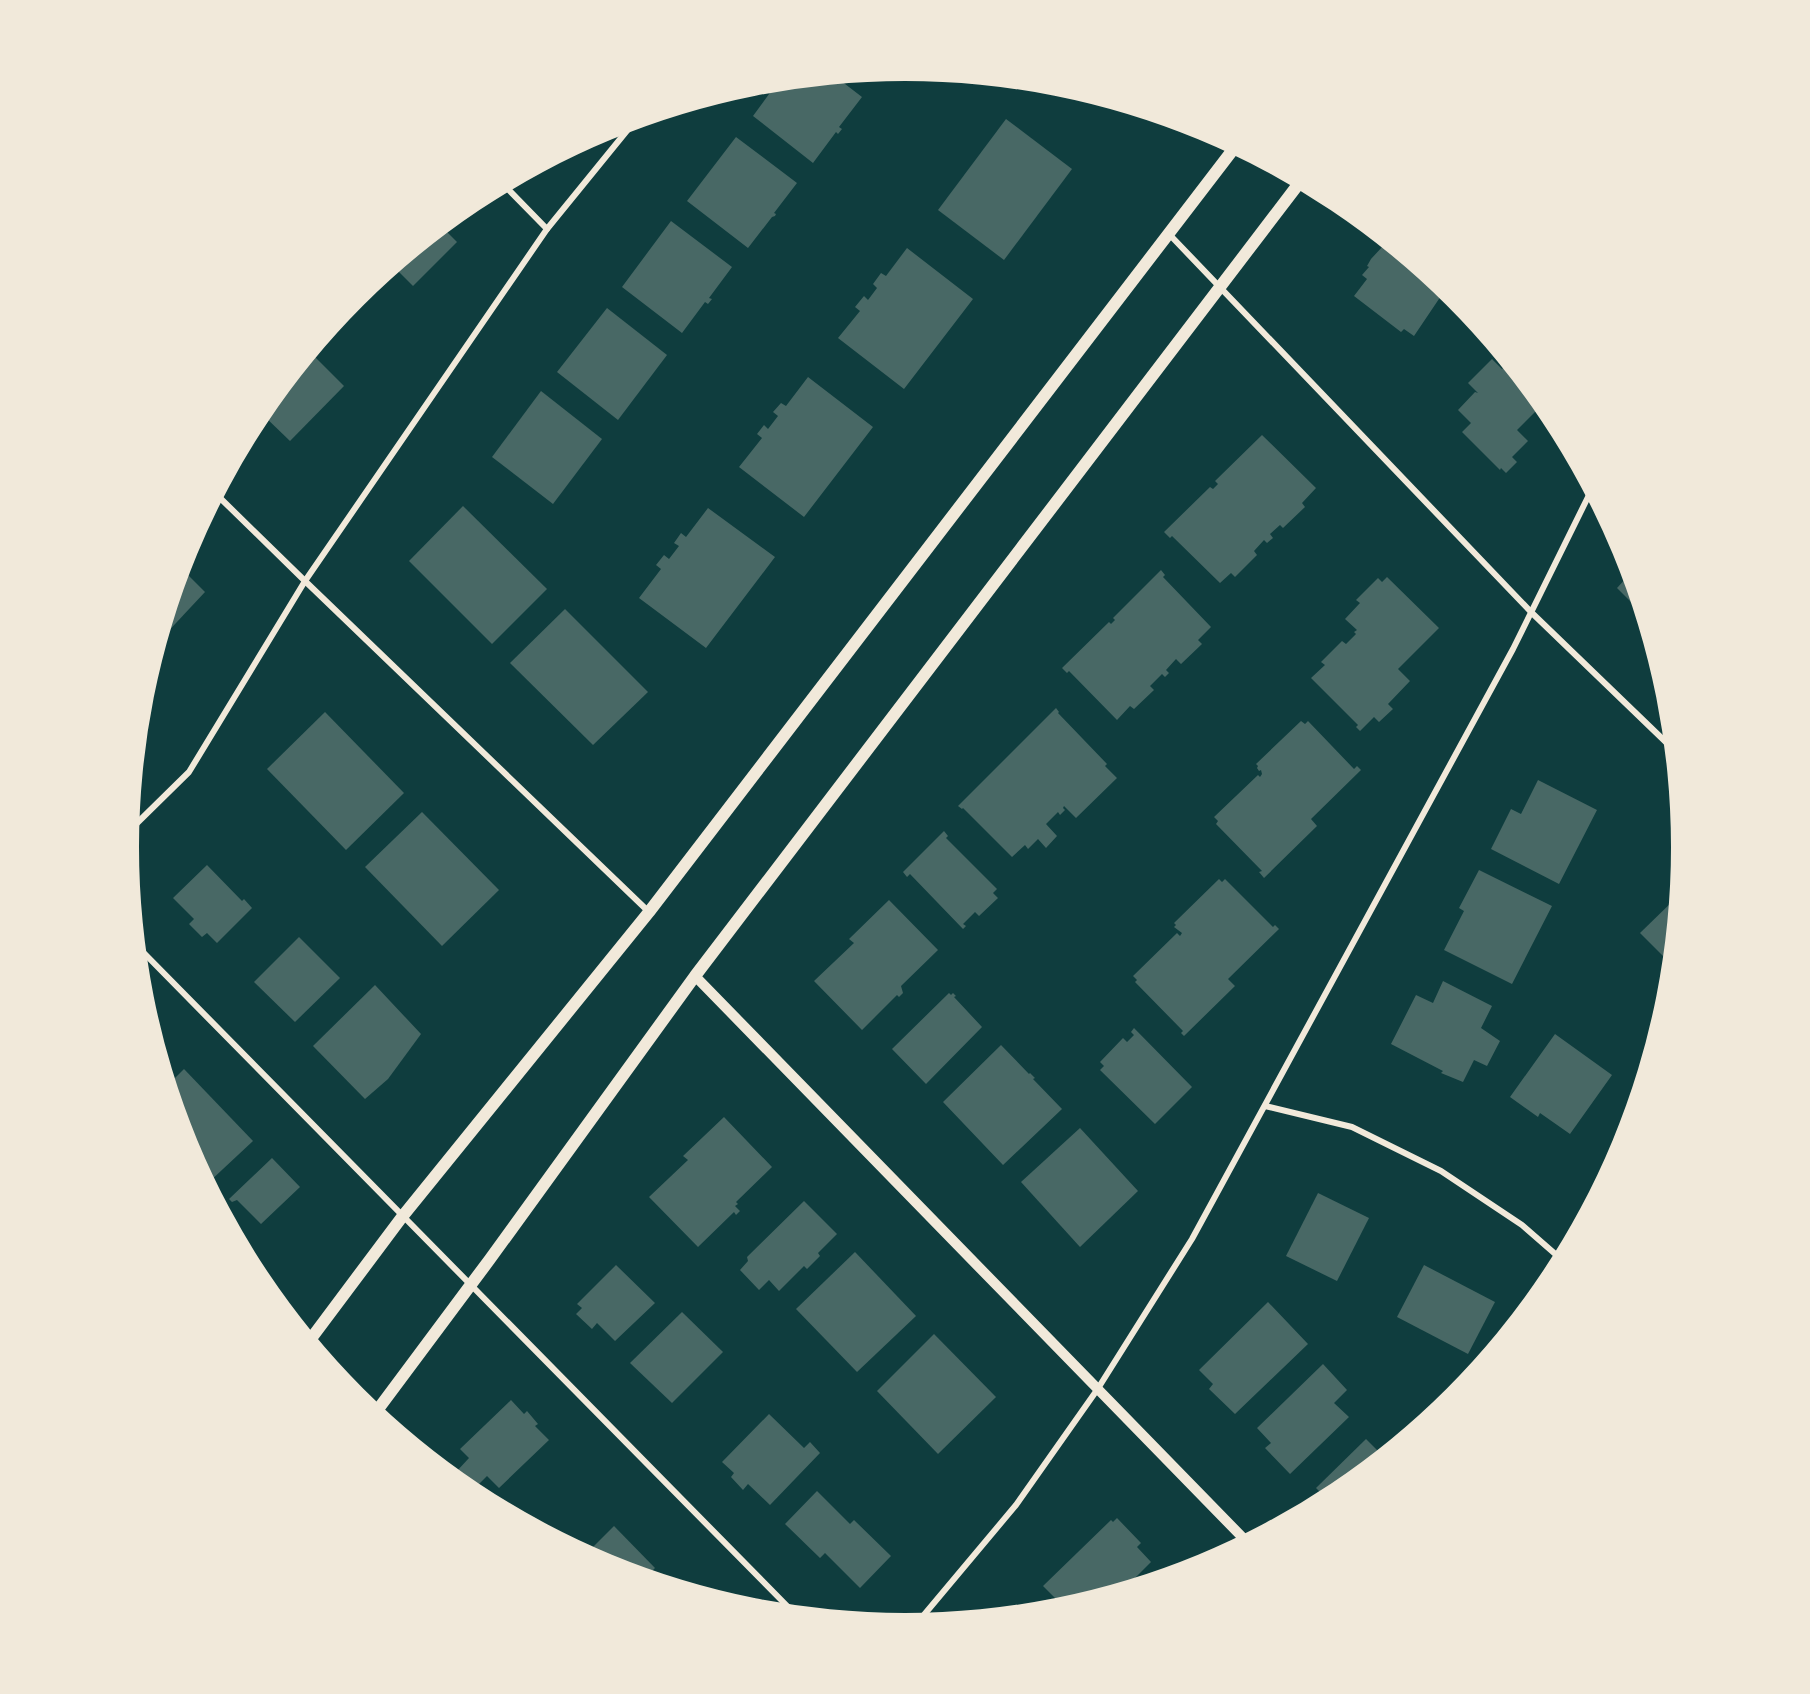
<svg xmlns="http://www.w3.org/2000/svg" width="1810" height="1694" viewBox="0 0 1810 1694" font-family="Arial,sans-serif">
<rect width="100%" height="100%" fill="#0f3d3e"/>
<g fill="#486865">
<path d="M836 77 862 97 839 127 842 129 838 134 836 132 813 163 753 116 777 83Z"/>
<path d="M1006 119 1072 169 1004 260 938 210Z"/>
<path d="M736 137 797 183 774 213 776 214 775 216 772 217 748 248 687 201Z"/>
<path d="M671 221 732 267 709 298 712 299 708 304 705 302 682 333 622 287Z"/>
<path d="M442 227 457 242 413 286 394 267Z"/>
<path d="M1383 239 1445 290 1414 336 1404 329 1401 332 1354 296 1367 279 1362 275 1369 267 1367 266 1371 259 1383 246 1380 243Z"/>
<path d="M907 248 973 299 904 389 838 338 860 311 855 307 864 296 868 300 877 288 873 284 881 273 886 276Z"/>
<path d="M607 308 667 355 618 420 557 372Z"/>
<path d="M1499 352 1542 405 1517 430 1528 441 1512 457 1517 462 1506 473 1501 468 1500 470 1462 432 1471 423 1458 410 1475 392 1478 393 1468 383 1492 359 1502 369 1505 366 1495 356Z"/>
<path d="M311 353 344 386 290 441 261 413Z"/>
<path d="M808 377 873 427 804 517 739 467 762 438 757 434 764 425 768 429 778 416 773 412 781 403 786 406Z"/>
<path d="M541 391 602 439 553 504 492 457Z"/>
<path d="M1262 435 1316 488 1302 503 1305 507 1283 528 1280 525 1270 534 1273 538 1267 543 1264 540 1254 551 1257 555 1235 577 1231 573 1220 583 1172 536 1170 538 1164 532 1210 487 1213 489 1218 484 1215 481Z"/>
<path d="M463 506 547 589 492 644 409 561Z"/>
<path d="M708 508 775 557 706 648 639 598 661 569 656 565 664 555 669 559 679 546 674 543 681 533 686 537Z"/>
<path d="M182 569 205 592 161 639 175 592Z"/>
<path d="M1161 570 1165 575 1163 577 1211 627 1198 640 1202 644 1181 664 1176 659 1166 670 1169 673 1165 677 1162 674 1150 686 1154 690 1134 709 1130 706 1117 720 1069 671 1067 673 1062 668 1109 622 1111 624 1115 620 1113 618Z"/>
<path d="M1629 575 1630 576 1642 613 1617 588Z"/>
<path d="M1387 577 1439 628 1398 669 1410 681 1388 704 1393 709 1379 722 1374 717 1360 731 1356 727 1358 725 1311 678 1325 665 1321 662 1342 641 1346 644 1356 634 1354 632 1357 630 1345 619 1360 603 1356 600 1378 578 1382 582Z"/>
<path d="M565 609 648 692 593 745 510 663Z"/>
<path d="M1056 708 1059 712 1058 713 1107 764 1105 766 1117 778 1076 818 1064 806 1063 808 1065 810 1060 815 1058 812 1046 824 1057 836 1046 848 1038 839 1028 849 1025 845 1012 857 963 808 962 809 958 806Z"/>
<path d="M325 712 404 793 346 850 267 769Z"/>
<path d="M1301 721 1305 724 1308 721 1354 769 1357 766 1361 770 1311 819 1317 826 1264 878 1259 872 1262 871 1216 824 1218 821 1214 817 1258 775 1260 777 1262 774 1261 770 1259 771 1257 768 1258 766 1256 764Z"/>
<path d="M1538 780 1597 810 1559 884 1491 849 1511 809 1521 814Z"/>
<path d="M422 812 499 890 442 946 365 867Z"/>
<path d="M944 831 948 836 946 838 997 889 993 893 998 898 979 916 975 912 963 924 966 926 963 929 910 874 907 877 903 872Z"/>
<path d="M207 865 242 901 244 899 252 908 217 943 207 933 202 937 189 924 194 919 173 898Z"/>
<path d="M1479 870 1552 906 1512 984 1444 950 1464 911 1459 908Z"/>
<path d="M1219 879 1222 882 1225 879 1273 927 1275 925 1279 929 1228 979 1235 986 1184 1036 1181 1033 1183 1031 1135 982 1137 980 1133 976 1177 933 1180 936 1182 933 1174 927 1176 925 1174 923Z"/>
<path d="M1677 897 1672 947 1670 963 1640 933Z"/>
<path d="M889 900 938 950 901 986 903 993 899 997 897 995 862 1030 814 981 854 943 849 939Z"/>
<path d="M299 937 340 978 295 1022 254 982Z"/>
<path d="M1443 981 1492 1006 1481 1028 1500 1041 1487 1066 1474 1060 1463 1082 1441 1073 1443 1071 1391 1044 1416 995 1433 1003Z"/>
<path d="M375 985 421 1034 388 1079 365 1099 313 1046Z"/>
<path d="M949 993 951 995 953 993 956 996 954 997 982 1027 926 1084 892 1049Z"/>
<path d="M1134 1028 1192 1087 1155 1124 1100 1070 1104 1066 1100 1062 1123 1038 1127 1042 1134 1035 1131 1032Z"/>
<path d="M1555 1034 1612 1075 1570 1134 1540 1113 1538 1117 1510 1097Z"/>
<path d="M1001 1045 1029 1074 1030 1073 1035 1078 1033 1079 1062 1109 1003 1165 943 1102Z"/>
<path d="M184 1069 253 1141 208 1183 187 1144 169 1084Z"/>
<path d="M724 1117 772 1167 736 1202 738 1204 735 1206 740 1211 736 1215 734 1212 698 1247 649 1197 688 1160 683 1156Z"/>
<path d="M1080 1128 1138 1191 1080 1247 1021 1182Z"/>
<path d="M272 1158 300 1187 261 1224 237 1200 232 1202 229 1199Z"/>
<path d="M1318 1193 1369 1218 1337 1281 1286 1256Z"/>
<path d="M804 1201 837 1234 818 1253 820 1256 807 1269 804 1266 779 1291 769 1280 759 1290 740 1270 748 1261 747 1257Z"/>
<path d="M855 1252 916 1316 857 1372 796 1309Z"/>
<path d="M616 1265 655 1303 615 1341 597 1323 592 1329 576 1314 582 1308 577 1304Z"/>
<path d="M1424 1265 1495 1302 1468 1354 1397 1317Z"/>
<path d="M1268 1302 1308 1344 1235 1414 1209 1389 1213 1384 1199 1370Z"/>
<path d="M682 1312 723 1352 672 1403 630 1363Z"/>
<path d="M934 1334 996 1397 938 1454 877 1391Z"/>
<path d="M1323 1364 1347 1390 1334 1403 1349 1417 1290 1474 1265 1448 1271 1443 1257 1428Z"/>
<path d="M511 1400 524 1414 527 1411 538 1424 535 1426 549 1440 499 1488 487 1476 473 1490 456 1472 469 1458 460 1449Z"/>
<path d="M769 1414 804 1448 810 1442 820 1453 770 1505 748 1484 743 1490 731 1477 734 1473 722 1462Z"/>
<path d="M1366 1439 1382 1455 1336 1493 1326 1498 1316 1488Z"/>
<path d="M817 1491 850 1524 854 1520 891 1556 860 1588 825 1553 820 1558 785 1524Z"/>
<path d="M1117 1518 1141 1543 1137 1547 1151 1562 1125 1588 1063 1606 1043 1586 1111 1520 1113 1522Z"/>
<path d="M614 1526 655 1568 647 1576 608 1564 587 1553Z"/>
</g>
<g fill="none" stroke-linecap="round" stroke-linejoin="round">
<g stroke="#f1e9da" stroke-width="6">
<path d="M504 185 547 229"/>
<path d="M1169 234 1532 613 1672 748"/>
<path d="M217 495 305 581 649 912"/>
<path d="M130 830 189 772 305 581 547 229 634 122"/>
<path d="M138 947 793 1612"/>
<path d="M1265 1106 1352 1127 1441 1171 1522 1225 1561 1259"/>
<path d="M918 1622 1016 1505 1097 1390 1192 1239 1513 649 1591 491"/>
</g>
<path stroke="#f1e9da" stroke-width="10" d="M695 976 1246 1541"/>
<g stroke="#f1e9da" stroke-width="12">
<path d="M310 1340 402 1217 649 912 1235 147"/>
<path d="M376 1412 490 1259 695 976 1300 182"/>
</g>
</g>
<path d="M0 0H1810V1694H0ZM139 847a766 766 0 1 1 1532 0a766 766 0 1 1-1532 0Z" fill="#f1e9da" fill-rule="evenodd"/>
</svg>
